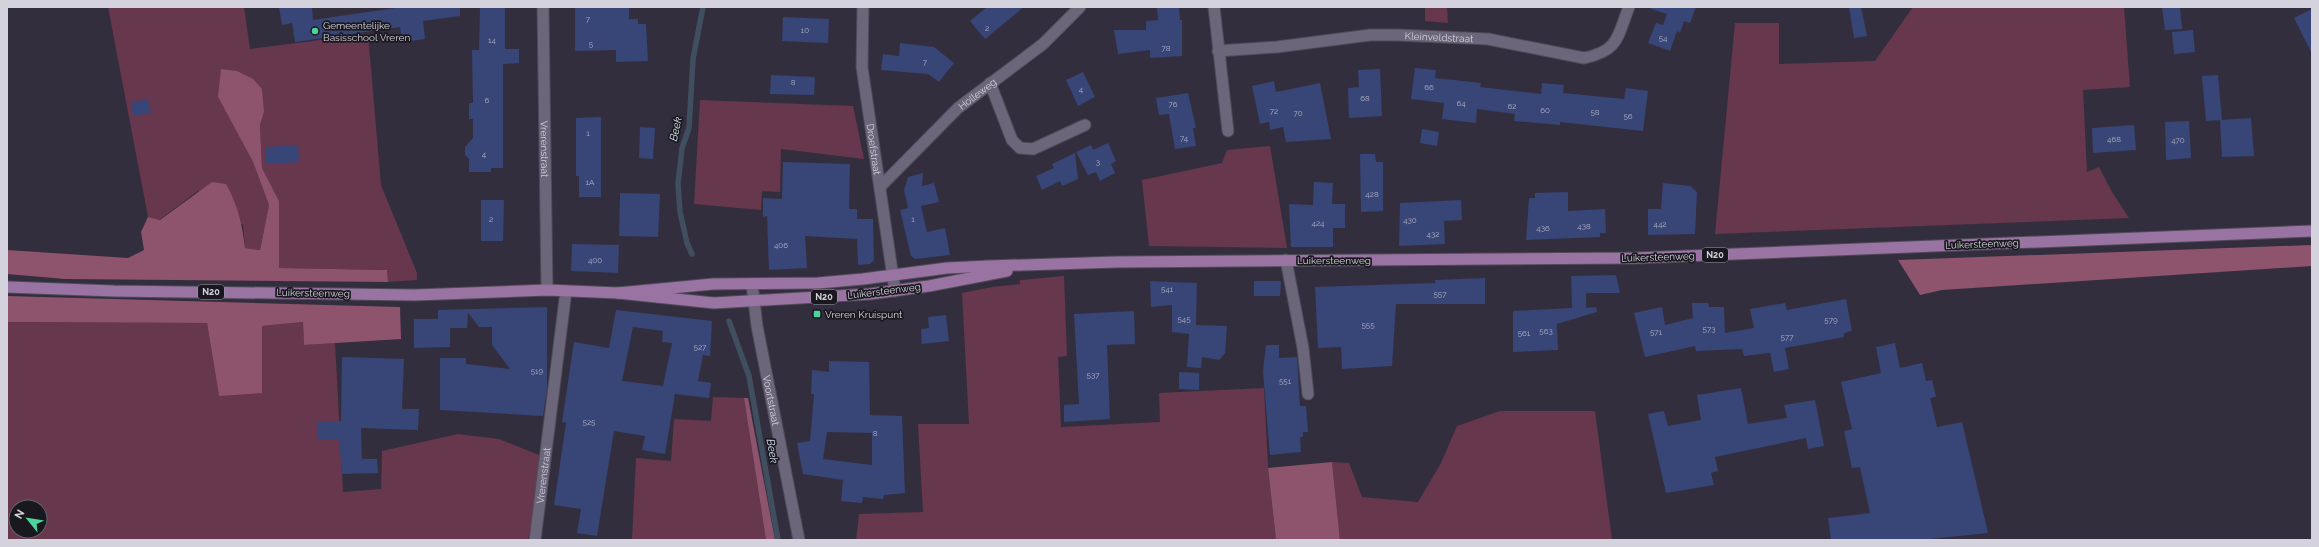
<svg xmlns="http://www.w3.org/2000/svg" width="2319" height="547" viewBox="0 0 2319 547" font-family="Raleway,sans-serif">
<rect width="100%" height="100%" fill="#332e3e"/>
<g fill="#66374d" fill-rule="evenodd">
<path d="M108 7H244L250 49 368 34 381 185 417 273V280L388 282 387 270 279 268V201L262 168 260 125 264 112 218 97 253 162 269 205 260 250 245 248 243 225 198 191 159 220 148 217Z"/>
<path d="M1425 7H1447L1448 23 1425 21Z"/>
<path d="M1913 7H2124L2130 87 2083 90 2087 172 2099 167 2112 192 2129 218 1715 234 1735 23H1779V64L1875 61Z"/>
<path d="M700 100 853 106 864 159 781 149 780 192 762 191 761 210 694 204Z"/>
<path d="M1270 146 1287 248 1149 246 1142 180 1222 163 1227 150Z"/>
<path d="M1064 276 1067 356 1058 357 1061 427 1160 422 1159 393 1264 388 1268 468 1276 540H856L859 514 923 512 918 424H969L962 293 992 287 1020 284V280Z"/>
<path d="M7 322 207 323 219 396 262 326 303 322 304 345 335 343 343 492 381 489 382 451 458 434 499 439 544 457 528 540H7ZM16 507H40V531H16Z"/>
<path d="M713 397 744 398 766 540H632L636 458 671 461 674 419 711 421Z"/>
<path d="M1500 411H1595L1612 540H1340L1332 462 1349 463 1362 497 1418 502 1441 463 1457 426Z"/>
</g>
<g fill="#8e536d">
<path d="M221 69 237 71 253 79 262 89 264 112 260 125 262 168 279 201V268L387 270 388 282 65 279 7 274V250L128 258 144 250 141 232 148 217 160 220 212 182 226 184C238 205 242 224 245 248L260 250 269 205 253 162 218 97Z"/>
<path d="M2312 245V266L1942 290 1920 295 1898 260Z"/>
<path d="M7 296 400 307 401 339 304 345 303 322 262 326V393L219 396 207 323 7 322Z"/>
<path d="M744 398H748L775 540H766Z"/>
<path d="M1332 462 1340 540H1276L1268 468Z"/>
</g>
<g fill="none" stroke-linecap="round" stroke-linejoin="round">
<g stroke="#404f5f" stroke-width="5.5">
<path d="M692 254 687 243 680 212 678 184 682 148 689 128 693 59 703 7"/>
<path d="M729 321 749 376 778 540"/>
</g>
</g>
<g fill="#384577" fill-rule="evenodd">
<path d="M279 7H312L313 20 402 7H460V16L423 21 425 39 402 42 400 27 295 42 292 23 282 25Z"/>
<path d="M480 7H505V49H519V63L503 64V168H491V172H469V159L465 155V147L473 138V119H469V103H473L472 50H479Z"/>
<path d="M575 7H629V19H638V24H646L648 61 616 62V50L575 51Z"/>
<path d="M987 7H1024L985 39 970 21Z"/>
<path d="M1157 7H1179L1180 20H1182V56L1150 58V50L1118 54 1114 30H1146V21L1158 20Z"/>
<path d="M1651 7H1696L1690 23 1684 21 1680 33 1677 31 1670 51 1648 43 1656 23 1663 25 1667 14 1651 9Z"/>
<path d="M1849 7H1861L1867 36 1854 38Z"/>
<path d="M2162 7H2180L2182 29 2165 30Z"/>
<path d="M2312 9V54L2294 18Z"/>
<path d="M783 17 829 19 828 43 782 41Z"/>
<path d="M2193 30 2195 52 2174 54 2172 32Z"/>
<path d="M900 43 934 47 954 63 939 82 928 74 881 70 883 54 899 56Z"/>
<path d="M1415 68 1436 70 1435 78 1481 83 1480 87 1541 94 1542 83 1564 85 1563 93 1624 99 1626 88 1648 91 1643 131 1560 122V125L1514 121 1515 114 1477 109 1476 123 1442 119 1444 103 1411 99Z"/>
<path d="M1380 69 1382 116 1349 118 1348 88 1359 87 1358 70Z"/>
<path d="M1083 72 1095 97 1078 106 1066 80Z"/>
<path d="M771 75 815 77 814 95 770 94Z"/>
<path d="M2218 75 2222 120 2206 121 2202 76Z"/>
<path d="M1274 81 1276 92 1320 83 1331 139 1286 142 1283 127 1270 130 1269 122 1260 124 1252 86Z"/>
<path d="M1188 93 1196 128H1193L1196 146 1175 149 1169 114 1159 115 1156 98Z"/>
<path d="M148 99 151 113 133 116 131 102Z"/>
<path d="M601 117V197H579V176H576V118Z"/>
<path d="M2251 118 2254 156 2222 157 2220 120Z"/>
<path d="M2189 121 2191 158 2166 160 2165 122Z"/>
<path d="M2134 125 2136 150 2093 153 2092 128Z"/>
<path d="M640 127 655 128 653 159 639 158Z"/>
<path d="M1422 129 1439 132 1437 146 1420 143Z"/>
<path d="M1108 143 1116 161 1111 164 1115 173 1100 181 1096 172 1088 175 1076 152 1091 145 1093 150Z"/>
<path d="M298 145 299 162 266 164 265 147Z"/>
<path d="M1075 153 1078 179 1062 186 1060 181 1042 190 1036 176 1054 168 1052 164Z"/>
<path d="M1360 154H1375L1376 162H1383V211L1361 212Z"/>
<path d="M783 162 850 164 849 209H857V219H873L874 260 870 264 858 265 857 239 805 236 807 268 769 270 767 216 763 217V198L782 199Z"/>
<path d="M923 173 922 186 934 183 939 202 921 206 927 232 945 228 950 255 915 259 911 256 900 210 908 208 904 190 908 177Z"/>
<path d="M1314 182 1333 183 1332 204H1345V228H1333V247H1291L1289 204 1313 205Z"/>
<path d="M1663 183 1690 186 1697 192 1695 234 1648 235V209H1661Z"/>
<path d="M1568 192V211L1605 209 1606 233H1600V237L1526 240 1529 198H1535V193Z"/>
<path d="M620 193 660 194 658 237 619 236Z"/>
<path d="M481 200H504L503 241H481Z"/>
<path d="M1461 200 1462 220 1444 221 1445 244 1399 246 1400 203Z"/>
<path d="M572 244 619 245 618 273 571 271Z"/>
<path d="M1616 275 1620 293H1586V308L1596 307 1597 312 1557 324 1558 350 1513 352V311L1572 308 1571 276Z"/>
<path d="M1485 278V304H1396L1392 366 1342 369 1341 347 1318 348 1315 287 1435 283V280Z"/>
<path d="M1150 281 1197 283 1196 325 1227 326 1225 353 1219 360 1202 357 1201 368 1187 367 1189 334 1172 332V305L1151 307Z"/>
<path d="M1254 281H1281L1280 296H1254Z"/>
<path d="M1846 299 1852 331 1844 333V337L1785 348 1789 369 1774 372 1770 353 1744 356 1742 349 1696 351 1695 346 1645 357 1634 313 1662 307 1665 325 1693 318 1692 303H1708L1709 307H1724L1725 333 1754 328 1750 309 1785 303 1787 310Z"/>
<path d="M547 307V389L543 416 440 410V358H466V364L510 369 492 345V327H479L468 313 467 328H450V347L414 348V319H438V310Z"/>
<path d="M616 310 712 321 710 356 703 355 698 381 711 383 709 398 675 394 665 454 642 450 645 436 614 431 597 536 577 533 581 509 554 505 566 423 562 422 574 342 609 348ZM633 327 663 331 662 342 672 343 663 386 622 381Z"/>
<path d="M1134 311 1135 344 1107 345 1110 419 1064 422V405L1079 404 1074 314Z"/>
<path d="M946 315 949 341 922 344 921 329 929 328 928 317Z"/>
<path d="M1895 343 1900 368 1922 363 1926 381 1932 380 1936 397 1930 398 1937 427 1962 422 1988 533 1920 540H1831L1828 518 1870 513 1860 467 1852 468 1844 431 1852 429 1841 382 1881 373 1876 347Z"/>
<path d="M1266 345H1279V358L1297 357 1300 406H1306L1308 432H1303V437H1300L1301 452 1270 455 1263 371Z"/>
<path d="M342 357 404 359 402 409H419L418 430 361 428 362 459H377L378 473 342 474 339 439 318 440V421H341Z"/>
<path d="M829 361 869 362 870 415 902 416 905 493 884 495 883 499 863 497 862 503 841 501 843 480 803 474 797 443 810 441 814 394H811L812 370 829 372ZM827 432 872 433V465L823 459Z"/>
<path d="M1179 372 1199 373V390L1179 389Z"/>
<path d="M1741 388 1748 424 1787 418 1784 405 1815 400 1824 446 1808 449 1806 438 1715 457 1718 471 1711 473 1714 485 1666 493 1648 414 1664 411 1668 426 1701 420 1697 395Z"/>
</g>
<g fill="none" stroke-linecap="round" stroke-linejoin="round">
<g stroke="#4f4b58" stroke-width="13">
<path id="service" d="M1286 260 1303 348 1308 394"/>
</g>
<g stroke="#4f4b58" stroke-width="13">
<g id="minor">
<path id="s1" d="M863 7 862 67 895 291"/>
<path d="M1214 7 1228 131"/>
<path id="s2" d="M1218 51 1277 47 1370 35H1397L1488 39 1584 58C1619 51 1617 37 1629 7"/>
<path d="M990 83 1012 140 1020 148 1033 149 1085 125"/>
<path id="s3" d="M880 187 958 108 1043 44 1080 7"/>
<path id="s4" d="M535 540 566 291"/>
</g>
</g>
<g stroke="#4f4b58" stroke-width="13">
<g id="tertiary">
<path id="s5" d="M543 7 547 290"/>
<path id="s6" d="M752 284 757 326 799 540"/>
</g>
</g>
<g stroke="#4f4b58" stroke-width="13">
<g id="primary">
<path d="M7 287 114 291 415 295 547 290 618 293 714 303 870 294 929 286 1007 271"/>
<path d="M618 293 713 284 818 283 863 279 947 268 989 266 1117 262 1635 258 2312 231"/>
</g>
</g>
<use href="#service" stroke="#6b6679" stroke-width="11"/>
<use href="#minor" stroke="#6b6679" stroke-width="11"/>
<use href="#tertiary" stroke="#6b6679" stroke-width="11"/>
<use href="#primary" stroke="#9973a1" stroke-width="11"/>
</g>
<g fill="#4bd49b" stroke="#1a181f" stroke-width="1.5">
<circle cx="315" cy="31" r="4"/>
<rect x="813" y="310" width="8" height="8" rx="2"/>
</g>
<g text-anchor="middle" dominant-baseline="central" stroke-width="3.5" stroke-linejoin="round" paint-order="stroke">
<g font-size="8" fill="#adafc3">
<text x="588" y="19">7</text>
<text x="987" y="28">2</text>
<text x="805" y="30">10</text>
<text x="1663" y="38">54</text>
<text x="492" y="40">14</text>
<text x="591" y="44">5</text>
<text x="1166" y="48">78</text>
<text x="925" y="62">7</text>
<text x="793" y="82">8</text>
<text x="1429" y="87">66</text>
<text x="1081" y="89">4</text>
<text x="1365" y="98">68</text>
<text x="487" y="100">6</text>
<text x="1461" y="103">64</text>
<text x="1173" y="104">76</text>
<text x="1512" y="106">62</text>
<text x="1545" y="110">60</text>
<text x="1274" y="111">72</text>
<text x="1595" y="112">58</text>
<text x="1298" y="113">70</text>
<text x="1628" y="116">56</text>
<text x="588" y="133">1</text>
<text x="1184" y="138">74</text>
<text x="2114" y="139">468</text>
<text x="2178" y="140">470</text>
<text x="484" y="154">4</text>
<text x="1098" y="162">3</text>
<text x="590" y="182">1A</text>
<text x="1372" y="194">428</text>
<text x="491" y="219">2</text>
<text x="913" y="219">1</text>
<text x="1410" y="220">430</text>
<text x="1318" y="223">424</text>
<text x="1660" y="224">442</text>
<text x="1584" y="226">438</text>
<text x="1543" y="228">436</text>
<text x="1433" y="234">432</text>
<text x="781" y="245">406</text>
<text x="595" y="260">400</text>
<text x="1167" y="289">541</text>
<text x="1440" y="294">557</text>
<text x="1184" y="319">545</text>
<text x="1831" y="320">579</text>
<text x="1368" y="325">555</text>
<text x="1709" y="329">573</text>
<text x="1546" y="331">563</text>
<text x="1656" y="332">571</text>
<text x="1524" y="333">561</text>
<text x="1787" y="337">577</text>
<text x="700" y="347">527</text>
<text x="537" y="371">519</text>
<text x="1093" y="375">537</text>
<text x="1285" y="381">551</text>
<text x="589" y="422">525</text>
<text x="875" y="433">8</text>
</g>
<g fill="#1a181f" stroke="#9c9aa3" stroke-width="1">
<rect x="1702" y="248" width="26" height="14" rx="3"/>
<rect x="198" y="285" width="26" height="14" rx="3"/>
<rect x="811" y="290" width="26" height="14" rx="3"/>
</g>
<g font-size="9" font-weight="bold" fill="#d4d2dc">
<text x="1715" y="255">N20</text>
<text x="211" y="292">N20</text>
<text x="824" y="297">N20</text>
</g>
<g font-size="10" fill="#d4d2dc" stroke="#1a181f" text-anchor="start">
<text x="323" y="25">Gemeentelijke<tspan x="323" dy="12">Basisschool Vreren</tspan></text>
<text x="825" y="314">Vreren Kruispunt</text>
</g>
<g font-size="10" fill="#d4d2dc" stroke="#1a181f">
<text stroke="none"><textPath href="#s2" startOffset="222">Kleinveldstraat</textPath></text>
<text stroke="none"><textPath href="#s3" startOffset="135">Holleweg</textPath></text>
<text stroke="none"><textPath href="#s5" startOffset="142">Vrerenstraat</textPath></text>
<text stroke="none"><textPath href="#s1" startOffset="143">Droefstraat</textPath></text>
<text transform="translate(1982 244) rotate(-2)">Luikersteenweg</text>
<text transform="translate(1658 257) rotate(-2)">Luikersteenweg</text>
<text x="1334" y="260">Luikersteenweg</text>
<text transform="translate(884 291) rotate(-7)">Luikersteenweg</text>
<text transform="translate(313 293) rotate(1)">Luikersteenweg</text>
<text stroke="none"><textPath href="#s6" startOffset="118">Voortstraat</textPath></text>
<text stroke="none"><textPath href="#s4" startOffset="65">Vrerenstraat</textPath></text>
</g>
<g font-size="11" font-style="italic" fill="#d7e6f2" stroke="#1a181f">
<text transform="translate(676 129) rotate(-78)">Beek</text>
<text transform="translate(772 451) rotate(80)">Beek</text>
</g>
</g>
<rect width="2319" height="547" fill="none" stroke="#d4d2dc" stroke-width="16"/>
<g transform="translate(28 519) rotate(300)"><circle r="19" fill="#1a181f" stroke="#64626b"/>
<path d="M0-3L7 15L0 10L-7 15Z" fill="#4bd49b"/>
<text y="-6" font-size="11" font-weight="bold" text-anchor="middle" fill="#d4d2dc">N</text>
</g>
</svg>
